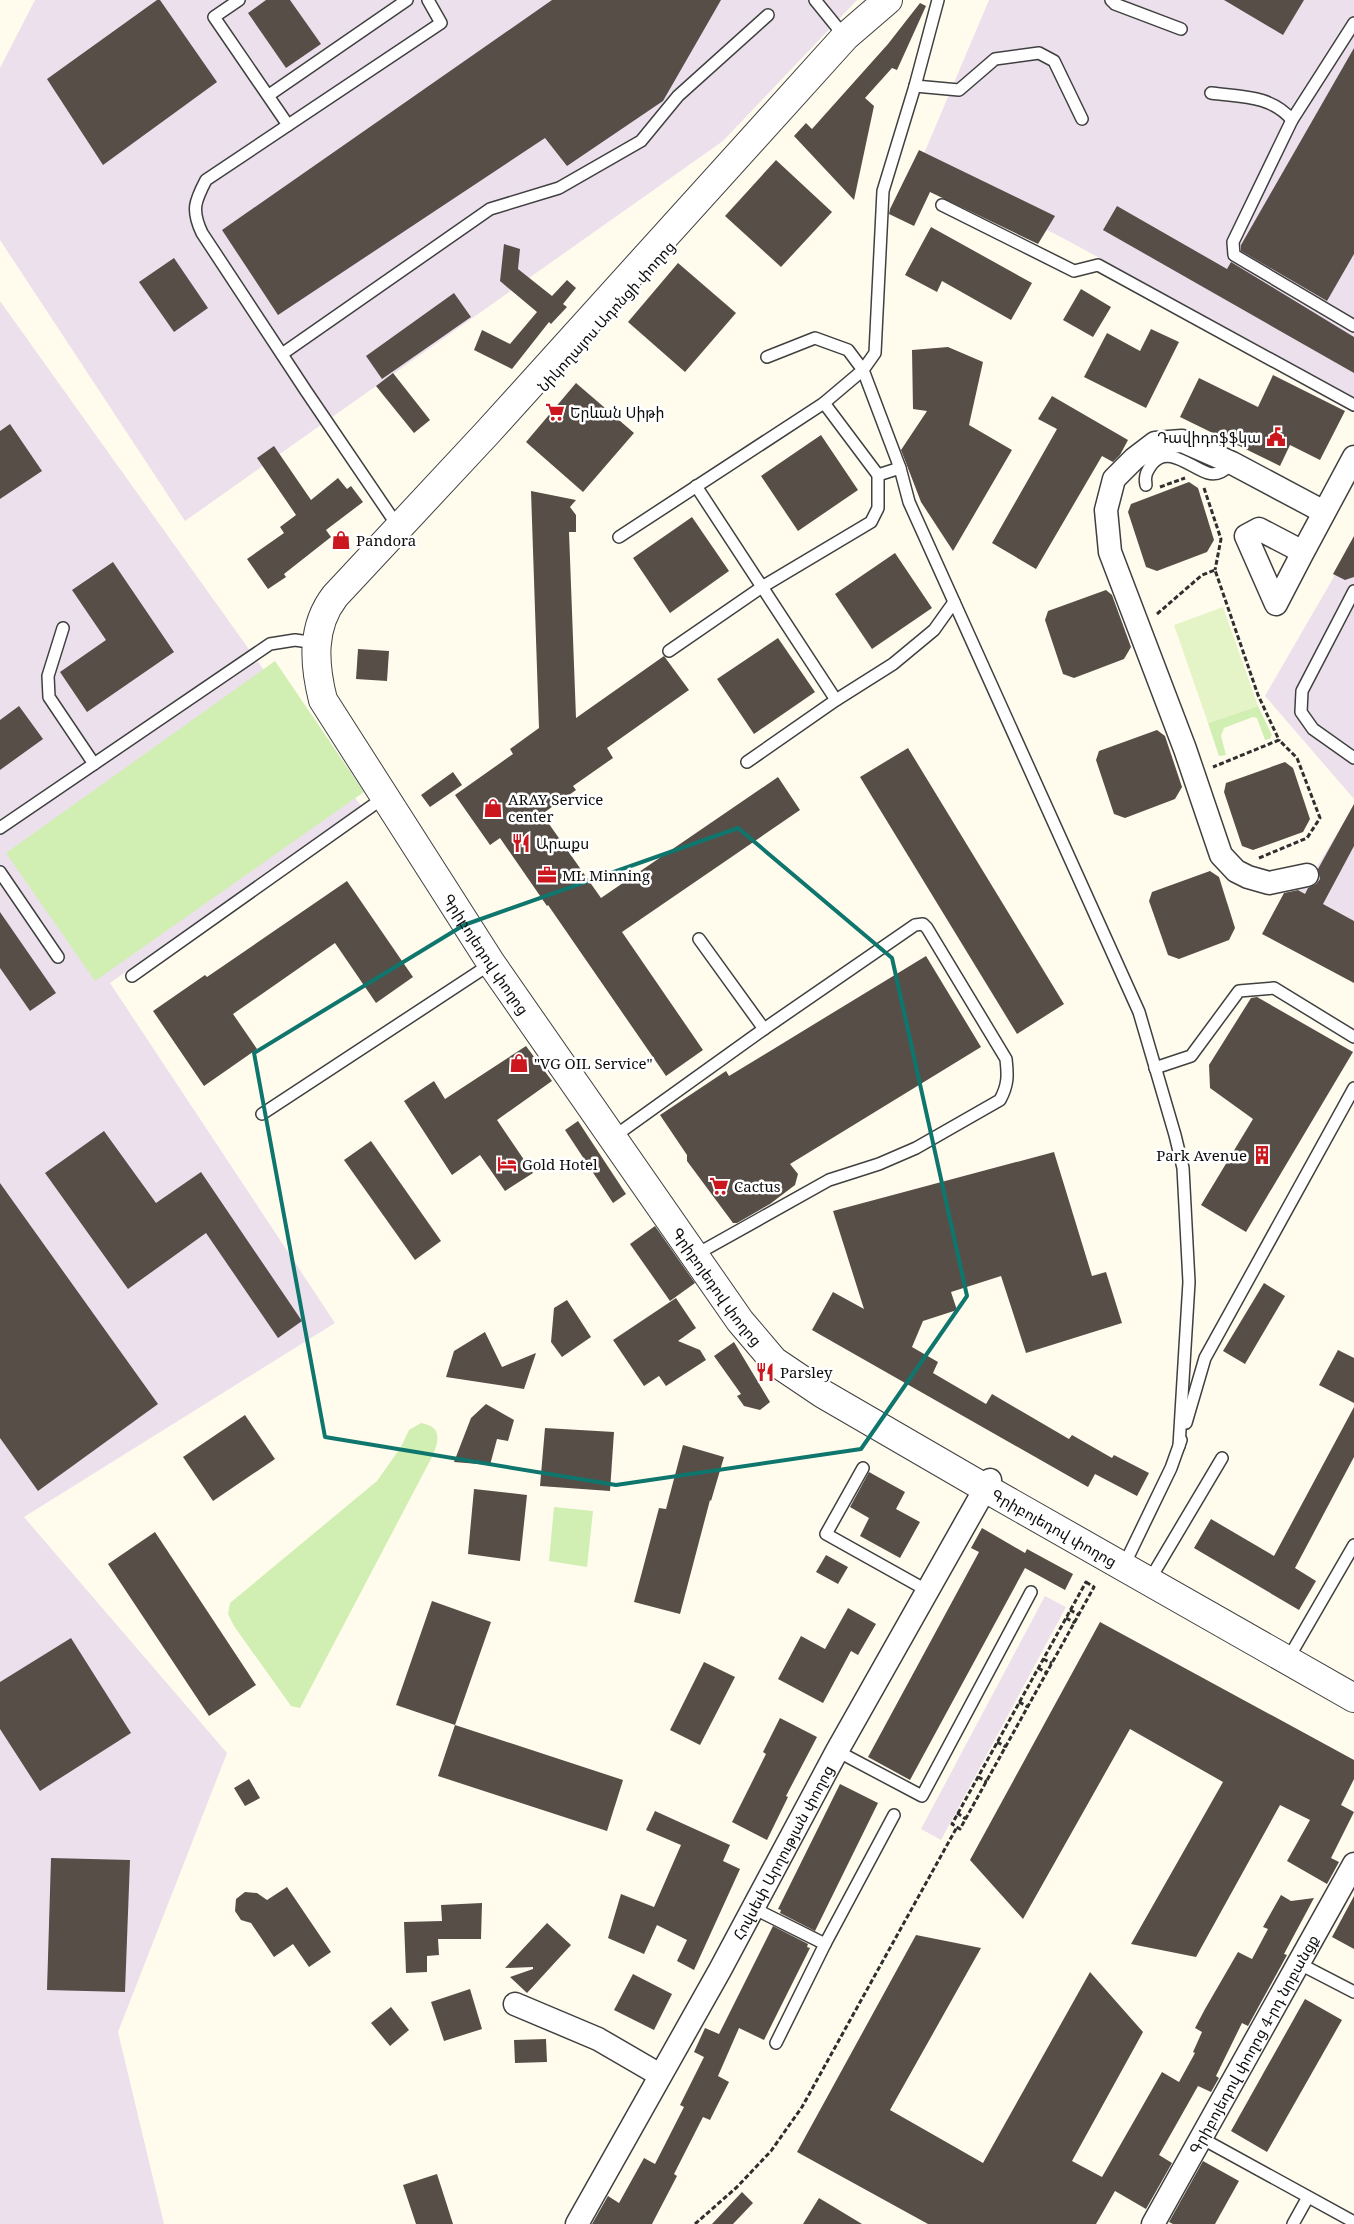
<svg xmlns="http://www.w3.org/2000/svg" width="1354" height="2224" viewBox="0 0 1354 2224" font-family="'Noto Serif','Noto Sans Armenian',serif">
<rect width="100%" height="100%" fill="#fffcee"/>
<g fill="#ece0ed">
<path d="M35 0H857L723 141 185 521 0 240V68Z"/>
<path d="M989 0H1354V397L1072 243 920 163Z"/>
<path d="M0 301 361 806 110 983 335 1323 24 1517 227 1753 118 2032 164 2224H0Z"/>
<path d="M1354 542V799L1265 696Z"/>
<path d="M1354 805V942L1290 881 1305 887Z"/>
<path d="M1045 1596 1066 1607 941 1840 921 1829Z"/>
</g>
<g fill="#d1eeb3">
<path d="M275 661 364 792 95 981 6 853Z"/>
<path d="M1258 706 1272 735 1270 739 1265 740 1257 718 1253 717 1224 728 1221 736 1226 755 1219 756 1208 723Z"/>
<path d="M421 1423C443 1427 439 1441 432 1457L300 1708 291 1706 234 1626 228 1614 230 1603 377 1481 401 1447 409 1430Z"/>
<path d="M554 1507 593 1511 587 1567 549 1561Z"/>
</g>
<path fill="#e4f4c6" d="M1223 607 1258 706 1208 723 1174 625Z"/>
<g fill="#574e48">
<path d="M157 0H160L217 82 103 165 47 79Z"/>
<path d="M266 0H290L321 44 286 68 248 13Z"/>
<path d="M552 0H721L663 101 567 166 545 138 278 315 222 230Z"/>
<path d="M1224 0H1304L1283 35Z"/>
<path d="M920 3 926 6 897 70 892 68 865 98 874 106 854 200 794 136 806 123 812 129 888 44Z"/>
<path d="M1354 48V254L1327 301 1241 251V245Z"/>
<path d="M919 150 1055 216 1038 244 930 192 914 226 889 214 890 209Z"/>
<path d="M776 160 832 212 781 267 725 216Z"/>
<path d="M1117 206 1227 269 1231 262 1354 337V373L1103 230Z"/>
<path d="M931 227 1032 283 1011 320 942 281 937 292 905 275Z"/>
<path d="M504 244 520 249 518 269 552 296 567 280 576 288 563 304 567 307 551 324 549 322 512 369 474 350 482 330 510 344 537 312 500 281Z"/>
<path d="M174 258 208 308 174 332 139 282Z"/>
<path d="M678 263 736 313 685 372 628 322Z"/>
<path d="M1081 289 1111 307 1093 337 1063 320Z"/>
<path d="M454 293 471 317 382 379 366 356Z"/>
<path d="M1151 329 1179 342 1146 408 1084 377 1107 333 1140 351Z"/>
<path d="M948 347 983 362 969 425 1012 450 953 551 921 502 901 450 927 411 913 409 912 350Z"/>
<path d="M393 373 430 420 414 433 376 386Z"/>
<path d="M1273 375 1345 411 1320 460 1290 445 1280 466 1180 417 1199 378 1258 407Z"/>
<path d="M576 383 634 433 583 492 526 442Z"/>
<path d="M1052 396 1128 440 1120 455 1113 462 1102 456 1036 569 992 543 1057 429 1038 419Z"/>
<path d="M10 424 42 471 0 499V431Z"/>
<path d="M821 435 858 490 798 531 761 476Z"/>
<path d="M274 446 311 500 338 478 347 489 351 486 363 502 326 530 331 537 284 574 286 577 268 589 247 559 284 533 280 527 296 515 257 458Z"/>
<path d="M1189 482 1198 488 1214 540 1207 552 1157 571 1146 567 1128 512 1131 504Z"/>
<path d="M531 491 576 500 570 507 576 515V532H569L576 718 664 656 689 690 607 748 613 758 573 786 576 790 542 814 601 898 778 777 800 810 622 932 703 1050 666 1076 548 905 547 906 500 838 490 845 455 795 513 754 510 749 539 728Z"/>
<path d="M692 517 729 571 670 613 633 558Z"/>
<path d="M1354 536V577L1345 580 1333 574Z"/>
<path d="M895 553 932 608 872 649 835 594Z"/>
<path d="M113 562 174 652 87 712 60 672 106 640 72 590Z"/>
<path d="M1106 590 1112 595 1131 647 1124 659 1074 678 1063 674 1045 620 1048 611Z"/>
<path d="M778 638 815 692 754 734 717 679Z"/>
<path d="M358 649 389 651 387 681 356 679Z"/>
<path d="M19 706 43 739 0 770V720Z"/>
<path d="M1157 730 1165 736 1182 787 1175 799 1125 818 1114 814 1096 760 1099 751Z"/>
<path d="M908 748 1064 1004 1017 1034 860 777Z"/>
<path d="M1285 762 1293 768 1310 819 1303 832 1253 850 1242 846 1224 792 1226 783Z"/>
<path d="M453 772 462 785 430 807 421 795Z"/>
<path d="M1354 804V846L1323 904 1354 921V983L1262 934 1284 893 1298 890 1305 894 1308 888 1316 884 1320 879 1318 869Z"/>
<path d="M1210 871 1219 877 1235 928 1229 940 1179 959 1168 955 1149 901 1152 892Z"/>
<path d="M347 881 413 977 376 1003 335 943 233 1014 257 1049 204 1086 153 1011 205 975 207 977Z"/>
<path d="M0 912 56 993 30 1011 0 968Z"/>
<path d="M926 956 981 1047 790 1164 798 1174 795 1185 770 1204 737 1223H733L687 1161V1155L660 1115 726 1071 729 1076Z"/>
<path d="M1257 997 1353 1052 1246 1232 1201 1205 1253 1119 1210 1088 1209 1065 1251 998Z"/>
<path d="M526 1046 552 1081 497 1120 533 1173 505 1191 480 1155 452 1175 404 1101 434 1081 445 1099Z"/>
<path d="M578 1121 626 1194 613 1203 565 1130Z"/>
<path d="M104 1131 156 1203 201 1172 302 1321 278 1338 206 1233 128 1289 45 1173Z"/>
<path d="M371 1141 441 1241 415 1260 344 1160Z"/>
<path d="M1054 1152 1092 1276 1106 1272 1122 1323 1026 1353 1001 1276 951 1292 957 1310 923 1321 912 1347 938 1362 933 1373 986 1404 992 1394 1069 1439 1072 1435 1112 1458 1114 1455 1149 1473 1137 1496 1095 1474 1088 1487 812 1330 833 1292 864 1309 833 1211Z"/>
<path d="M0 1183 158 1404 38 1491 0 1438Z"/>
<path d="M655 1226 695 1283 670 1301 630 1244Z"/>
<path d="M1264 1283 1285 1296 1245 1364 1223 1351Z"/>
<path d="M676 1298 696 1328 678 1341 700 1350 706 1360 666 1386 659 1376 644 1386 613 1340Z"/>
<path d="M567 1300 591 1337 562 1357 551 1342 554 1308Z"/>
<path d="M485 1332 502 1367 536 1353 524 1389 446 1377 454 1351Z"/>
<path d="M734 1342 770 1402 760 1410 744 1406 737 1396 741 1394 714 1356Z"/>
<path d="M1338 1350 1354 1358V1403L1319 1385Z"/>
<path d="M486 1404 514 1420 508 1441 497 1439 490 1465 454 1462 471 1418Z"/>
<path d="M1354 1407V1457L1295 1568 1316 1581 1299 1610 1194 1548 1211 1519 1274 1556Z"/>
<path d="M245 1415 275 1459 213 1501 183 1457Z"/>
<path d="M545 1428 614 1432 610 1491 540 1486Z"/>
<path d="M683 1445 724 1457 711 1501 710 1500 680 1614 634 1602 659 1508 666 1509Z"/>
<path d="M869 1472 905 1492 896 1509 920 1522 900 1558 860 1536 869 1518 850 1507Z"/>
<path d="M474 1489 527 1495 520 1561 468 1554Z"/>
<path d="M982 1528 1025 1553 1027 1549 1073 1574 1065 1590 1025 1568 910 1780 868 1757 979 1552 971 1548Z"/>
<path d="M155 1532 256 1685 209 1716 108 1564Z"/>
<path d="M826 1555 848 1567 838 1584 816 1572Z"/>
<path d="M432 1601 491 1622 455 1725 396 1705Z"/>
<path d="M848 1608 876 1624 858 1655 851 1651 823 1703 778 1679 801 1636 825 1649Z"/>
<path d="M1100 1622 1354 1760V1779L1341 1805 1354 1812 1331 1858 1339 1862 1327 1884 1287 1861 1310 1820 1280 1805 1196 1957 1131 1944 1223 1782 1130 1729 1023 1919 970 1860Z"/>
<path d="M71 1638 131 1733 40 1791 0 1729V1682Z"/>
<path d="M704 1662 735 1677 700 1745 670 1730Z"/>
<path d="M780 1718 817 1737 786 1796 788 1797 767 1840 732 1822 766 1754 763 1752Z"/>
<path d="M455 1725 623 1780 607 1831 438 1776Z"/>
<path d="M249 1779 260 1798 245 1806 234 1788Z"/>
<path d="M840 1784 878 1803 815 1931 780 1913 781 1910 778 1909Z"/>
<path d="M655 1811 730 1845 723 1861 740 1869 694 1970 677 1961 687 1940 657 1925 644 1954 608 1938 621 1894 654 1907 681 1845 646 1830Z"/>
<path d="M51 1858 130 1860 125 1992 47 1990Z"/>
<path d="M287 1887 331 1952 309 1967 293 1944 274 1957 251 1923 241 1920 235 1911 236 1899 245 1892 257 1893 267 1900Z"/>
<path d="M1281 1895 1291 1901 1314 1898 1284 1954 1287 1955 1248 2026 1242 2023 1216 2076 1219 2078 1211 2092 1198 2086 1159 2155 1172 2163 1146 2209 1115 2191 1096 2224H928L797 2152 916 1935 981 1948 890 2110 983 2163 1090 1972 1143 2032 1072 2161 1102 2177 1162 2072 1179 2082 1195 2053 1193 2052 1202 2032 1195 2028 1205 2009 1238 1952 1252 1959 1268 1929 1263 1927Z"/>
<path d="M1354 1896V1949L1332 1937Z"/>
<path d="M482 1903 481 1939H438L439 1955 427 1956V1972L406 1973 404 1922 442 1921 441 1905Z"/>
<path d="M547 1923 571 1945 527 1993 510 1977 533 1969V1967L505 1968Z"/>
<path d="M773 1926 808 1944 807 1947 810 1948 764 2040 739 2028 718 2076 729 2082 710 2120 703 2117 674 2174 677 2176 652 2224H592L608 2196 619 2203 644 2158 655 2164 684 2107 680 2105 704 2057 694 2052 705 2028 719 2034Z"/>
<path d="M633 1974 672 1994 654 2030 614 2010Z"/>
<path d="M470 1989 482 2029 444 2041 431 2002Z"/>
<path d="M1305 1999 1342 2020 1267 2152 1231 2131Z"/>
<path d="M391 2007 409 2030 390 2046 371 2023Z"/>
<path d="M546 2039 547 2062 515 2063 514 2040Z"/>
<path d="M1203 2161 1239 2181 1215 2224H1173L1169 2222Z"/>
<path d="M437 2174 453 2224H416L403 2185Z"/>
<path d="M742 2192 753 2203 733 2224H712Z"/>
<path d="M819 2198 862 2224H803Z"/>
</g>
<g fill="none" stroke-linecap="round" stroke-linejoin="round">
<g stroke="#404040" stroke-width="14">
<g id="service">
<path d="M239 0 214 17 288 125"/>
<path d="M815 0 845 37"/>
<path d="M938 0 915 86 883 191 875 353 863 370 900 468 909 502 1139 1012 1175 1135 1183 1168 1189 1282 1179 1446"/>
<path d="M1111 0 1115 4 1181 29"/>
<path d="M915 86 959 90 995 59 1039 53 1054 61 1082 119"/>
<path d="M1211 93C1241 97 1271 95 1292 120L1354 23"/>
<path d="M269 95 407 0"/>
<path d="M1292 120 1233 242 1234 255 1354 326"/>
<path d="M942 205 1074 271 1098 265 1354 405"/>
<path d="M282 354 490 209 559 188 641 141 678 96 768 15"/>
<path d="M878 475 900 468"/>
<path d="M1146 485C1144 476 1147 471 1152 464 1168 444 1191 468 1208 473 1218 476 1225 470 1232 463"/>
<path d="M696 486 836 700"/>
<path d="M399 528 306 391 202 233C191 210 195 201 206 180L441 23 428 0"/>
<path d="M619 537 824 403 863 370 848 350 815 338 767 357"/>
<path d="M1354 591 1302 691 1301 712 1313 729 1354 758"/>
<path d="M63 628 48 676 49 697 94 764"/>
<path d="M669 651 762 587 871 522 878 508V475L824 403"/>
<path d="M747 762 836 700 893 664 934 630 954 602"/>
<path d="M0 828 270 644 295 640 316 643"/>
<path d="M0 872 58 957"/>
<path d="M699 939 764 1029"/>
<path d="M132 976 386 796"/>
<path d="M1155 1068 1191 1056 1239 991 1274 988 1354 1037"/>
<path d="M262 1114 492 963"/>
<path d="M619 1133 764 1029 915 925 923 924 927 928 1006 1059C1008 1076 1008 1085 1000 1100L916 1148 879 1164 829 1180 704 1250"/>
<path d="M1186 1423 1205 1358 1354 1088"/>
<path d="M863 1468 826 1534 928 1591"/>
<path d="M1128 1557 1171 1468 1181 1440"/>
<path d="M1149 1581 1222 1458"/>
<path d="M1288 1659 1354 1545"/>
<path d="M837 1751 922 1796 1031 1592"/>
<path d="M753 1908 825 1944 776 2043"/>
<path d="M825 1944 894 1815"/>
<path d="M1298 1963 1354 1992"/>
<path d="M1201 2138 1354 2222"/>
<path d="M1293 2224 1308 2197"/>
</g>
</g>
<g stroke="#404040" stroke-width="25">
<g id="minor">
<path d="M1303 552 1276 604 1246 536 1259 529 1303 552 1354 457"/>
<path d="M1307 875 1269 883 1248 877 1236 871 1221 855 1185 749 1110 552 1106 510 1114 479 1134 459 1155 443 1182 441 1232 463 1324 512"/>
<path d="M515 2004 598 2039 660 2075"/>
<path id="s1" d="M577 2224 720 1970 837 1751 990 1480"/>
<path id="s2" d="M1153 2224 1354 1864"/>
</g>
</g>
<g stroke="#404040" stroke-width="30">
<g id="tertiary">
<path id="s3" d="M888 0 845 37 487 433 335 596C311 627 314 664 323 700L491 963 740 1321 774 1361 823 1394 985 1488 1354 1698"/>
</g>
</g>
<g stroke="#2f2f2f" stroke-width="3" stroke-dasharray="5 2.5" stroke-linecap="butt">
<path d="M1160 487 1185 478"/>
<path d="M1204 488 1221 539 1215 570"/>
<path d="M1157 614 1202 575 1215 570 1258 695 1279 740 1213 767"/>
<path d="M1259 858 1307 838 1320 818 1297 758 1279 740"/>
<path d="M1086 1582 1094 1587 960 1829 952 1824Z"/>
<path d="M1070 1610 1079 1615"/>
<path d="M1066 1618 1075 1623"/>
<path d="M1043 1659 1052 1663"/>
<path d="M1038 1668 1047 1673"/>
<path d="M1019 1702 1028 1707"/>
<path d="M997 1742 1006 1747"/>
<path d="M978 1777 987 1782"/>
<path d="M957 1813 966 1819"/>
<path d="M695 2224 737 2187 771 2151 802 2107 957 1827"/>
</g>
<use href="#service" stroke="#fff" stroke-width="11"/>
<use href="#minor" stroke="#fff" stroke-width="22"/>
<use href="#tertiary" stroke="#fff" stroke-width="28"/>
</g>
<path fill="none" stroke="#0f766e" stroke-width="4" stroke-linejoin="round" d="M738 828 892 958 967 1296 861 1449 616 1485 325 1437 254 1053 464 925Z"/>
<defs>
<g id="supermarket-bare" transform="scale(1.5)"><path d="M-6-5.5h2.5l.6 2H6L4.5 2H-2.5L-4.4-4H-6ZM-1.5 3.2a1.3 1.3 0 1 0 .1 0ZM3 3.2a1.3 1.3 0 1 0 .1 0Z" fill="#cc171e" stroke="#fff" stroke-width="2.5" paint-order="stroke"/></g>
<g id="civic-bare" transform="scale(1.5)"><path d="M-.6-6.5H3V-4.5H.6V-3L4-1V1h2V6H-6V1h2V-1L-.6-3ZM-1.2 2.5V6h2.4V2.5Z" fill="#cc171e" stroke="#fff" stroke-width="2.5" paint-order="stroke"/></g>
<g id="shop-bare" transform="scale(1.5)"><path d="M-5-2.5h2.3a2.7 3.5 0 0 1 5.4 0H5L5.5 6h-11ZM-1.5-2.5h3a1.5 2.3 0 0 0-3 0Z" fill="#cc171e" stroke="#fff" stroke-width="2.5" paint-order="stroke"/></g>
<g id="restaurant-bare" transform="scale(1.5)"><path d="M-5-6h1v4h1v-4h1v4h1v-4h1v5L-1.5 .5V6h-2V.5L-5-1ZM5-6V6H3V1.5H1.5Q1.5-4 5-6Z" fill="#cc171e" stroke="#fff" stroke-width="2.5" paint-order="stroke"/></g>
<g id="office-bare" transform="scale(1.5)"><path d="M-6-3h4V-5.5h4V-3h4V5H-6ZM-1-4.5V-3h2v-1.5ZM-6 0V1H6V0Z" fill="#cc171e" stroke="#fff" stroke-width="2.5" paint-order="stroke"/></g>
<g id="building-bare" transform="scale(1.5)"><path d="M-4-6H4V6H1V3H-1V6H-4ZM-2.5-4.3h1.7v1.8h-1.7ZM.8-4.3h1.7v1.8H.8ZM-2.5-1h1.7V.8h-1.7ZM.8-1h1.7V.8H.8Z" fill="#cc171e" stroke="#fff" stroke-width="2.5" paint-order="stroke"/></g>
<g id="hotel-bare" transform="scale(1.5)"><path d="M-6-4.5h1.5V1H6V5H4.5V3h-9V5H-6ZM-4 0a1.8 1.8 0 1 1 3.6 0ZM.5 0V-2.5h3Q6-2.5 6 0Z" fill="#cc171e" stroke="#fff" stroke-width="2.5" paint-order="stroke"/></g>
</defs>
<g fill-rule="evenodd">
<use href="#supermarket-bare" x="555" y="412"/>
<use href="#civic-bare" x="1276" y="437"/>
<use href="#shop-bare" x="341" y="540"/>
<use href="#shop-bare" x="493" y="808"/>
<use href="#restaurant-bare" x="521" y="843"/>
<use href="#office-bare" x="547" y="875"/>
<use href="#shop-bare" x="519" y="1063"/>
<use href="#building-bare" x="1262" y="1155"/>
<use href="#hotel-bare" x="507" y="1164"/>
<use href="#supermarket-bare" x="719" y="1186"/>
<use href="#restaurant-bare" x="765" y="1372"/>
</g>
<g text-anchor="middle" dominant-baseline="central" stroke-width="5" stroke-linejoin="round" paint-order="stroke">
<g font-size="15" fill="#0d0d0d" stroke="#fff">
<text transform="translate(606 316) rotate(-48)">Նիկողայոս Ադոնցի փողոց</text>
<text stroke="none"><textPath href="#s3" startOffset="1224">Գրիբոյեդով փողոց</textPath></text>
<text stroke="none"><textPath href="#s3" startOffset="1629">Գրիբոյեդով փողոց</textPath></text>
<text stroke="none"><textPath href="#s3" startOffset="2049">Գրիբոյեդով փողոց</textPath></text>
<text stroke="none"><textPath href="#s1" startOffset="425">Հովսեփ Արղության փողոց</textPath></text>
<text stroke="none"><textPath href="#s2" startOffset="206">Գրիբոյեդով փողոց 4-րդ նրբանցք</textPath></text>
</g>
<g font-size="15" fill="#0d0d0d" stroke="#fff" text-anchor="start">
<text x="570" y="412">Երևան Սիթի</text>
<text x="1261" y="437" text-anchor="end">Դավիդոֆֆկա</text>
<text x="356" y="540">Pandora</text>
<text x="508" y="799">ARAY Service<tspan x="508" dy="17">center</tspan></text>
<text x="536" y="843">Արաքս</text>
<text x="562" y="875">ML Minning</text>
<text x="534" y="1063">"VG OIL Service"</text>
<text x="1247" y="1155" text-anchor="end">Park Avenue</text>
<text x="522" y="1164">Gold Hotel</text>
<text x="734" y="1186">Cactus</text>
<text x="780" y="1372">Parsley</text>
</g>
</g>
</svg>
